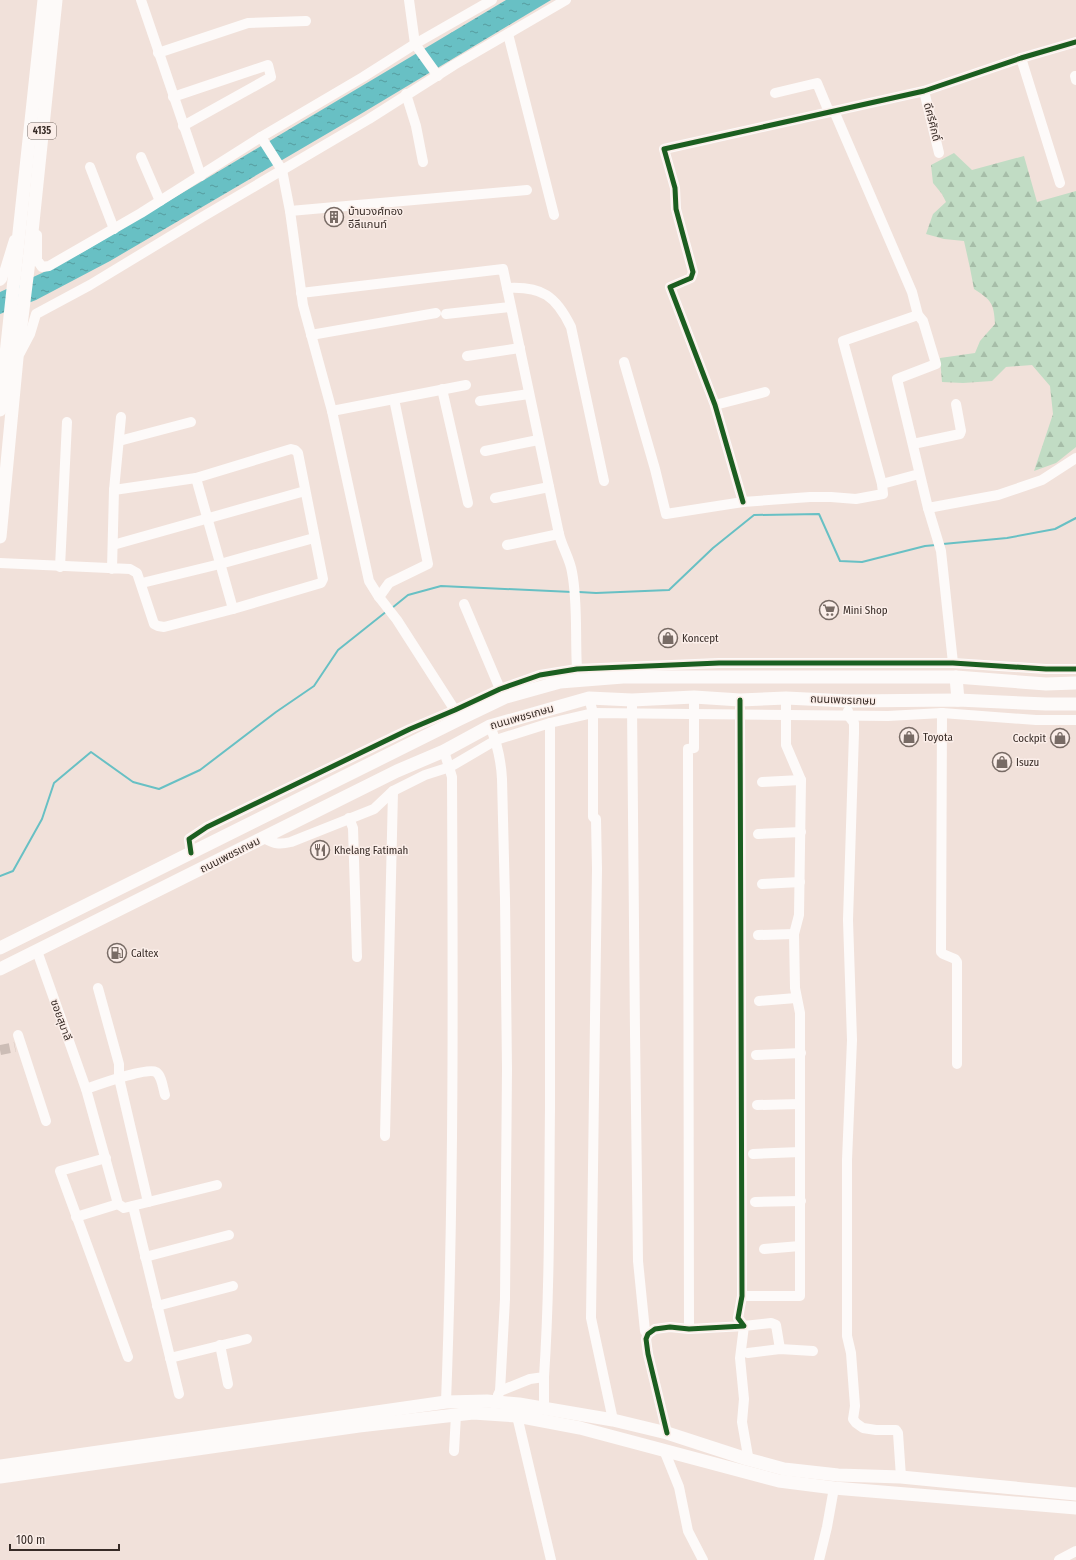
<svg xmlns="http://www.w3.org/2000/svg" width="1076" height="1560" viewBox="0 0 1076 1560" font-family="'Fira Sans Condensed','Noto Sans Thai',sans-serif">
<defs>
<pattern id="forest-firs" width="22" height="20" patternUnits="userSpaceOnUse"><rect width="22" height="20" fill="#c1dcc4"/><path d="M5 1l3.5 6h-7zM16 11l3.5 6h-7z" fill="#a6bda8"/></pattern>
<pattern id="water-ripples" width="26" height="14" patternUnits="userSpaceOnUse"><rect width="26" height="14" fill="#68c0c4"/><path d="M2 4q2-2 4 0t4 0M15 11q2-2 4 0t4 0" fill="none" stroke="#569c9f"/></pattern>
</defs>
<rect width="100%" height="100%" fill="#f1e1da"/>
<path fill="url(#forest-firs)" d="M954 153 972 170 1024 156 1037 202 1076 191V447L1056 463 1034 471 1053 414 1050 386 1032 365 1006 367 992 381 963 383 942 382 940 358 975 353 980 341 995 324C994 303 991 300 974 289L970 268 964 241 944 239 926 234 933 214 946 202 942 194 933 183 931 165Z"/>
<path fill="url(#water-ripples)" d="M506 0H551L359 115 110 261 36 300 0 314V292L42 273 83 252Z"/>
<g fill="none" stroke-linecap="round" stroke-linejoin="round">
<g stroke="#68c0c4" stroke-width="2">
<path d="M943 544 1007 538 1055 529 1076 518"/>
<path d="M579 592 596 593 669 590 713 548 754 515 819 514 840 561 862 562 925 546 936 545"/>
<path d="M392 608 408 595 441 586 572 592"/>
<path d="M0 876 13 871 42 819 54 783 91 752 133 782 159 789 200 770 276 712 314 686 338 650 387 611"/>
</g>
<path stroke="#ccbdb6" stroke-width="10" stroke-dasharray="10 5" stroke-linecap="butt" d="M0 1050 15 1047"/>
<g stroke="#fdfaf9" stroke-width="10">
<path d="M141 0 201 176"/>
<path d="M409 0 415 44 438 76"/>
<path d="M508 34 554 215"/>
<path d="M158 53 248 23 306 21"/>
<path d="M1021 58 1060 183"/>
<path d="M1076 76H1075L1076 80"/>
<path d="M924 91 939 153"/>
<path d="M775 93 817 83 829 112"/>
<path d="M406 94 416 126 423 162"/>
<path d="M173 97 268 65 271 77 183 126"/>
<path d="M834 111 912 292 918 315 923 321 936 364 897 379 928 508 941 551 953 663"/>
<path d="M261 137 282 170 290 211 303 305 332 411 369 581 379 597 397 620 458 715"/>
<path d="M141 157 160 201"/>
<path d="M90 167 114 229"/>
<path d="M290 211 527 190"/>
<path d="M37 235V260L42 267 49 266 141 213 261 137 363 77 415 44 492 0"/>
<path d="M0 281 2 279 14 240"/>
<path d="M507 288C542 286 556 296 571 327L604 481"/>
<path d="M301 293 503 269 559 534C562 547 570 559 572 572 578 603 575 637 577 669"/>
<path d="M446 314 510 307"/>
<path d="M311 335 436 313"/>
<path d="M20 353 30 334 36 314 90 285 204 216 369 119 454 65 566 0"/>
<path d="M467 356 520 348"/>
<path d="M624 362 655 469 666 514 743 502 810 497H831L856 499 883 494 882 484 919 474"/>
<path d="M442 389 468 503"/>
<path d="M480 401 529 394"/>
<path d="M715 405 765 392"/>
<path d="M332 411 466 385"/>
<path d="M119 441 191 422"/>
<path d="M913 444 960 434 961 431 956 404"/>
<path d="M485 451 538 440"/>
<path d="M196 478 233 609"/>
<path d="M882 484 843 341 918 315"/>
<path d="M114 490 121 417"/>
<path d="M495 498 549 487"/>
<path d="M743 502 715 405 670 287 691 278 693 272 676 209 675 188 664 149 924 91 1021 58 1076 42"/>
<path d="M928 508 998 495 1042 480 1076 458"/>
<path d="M113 545 305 491"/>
<path d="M507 545 559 534"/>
<path d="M0 563 130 569 137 573 154 624 158 626 164 627 233 609 321 583 323 579 298 453 295 450 291 449 196 478 114 490 112 569"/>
<path d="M60 567 67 422"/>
<path d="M142 583 220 564 314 538"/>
<path d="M379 597 389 583 428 564 394 399"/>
<path d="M464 604 500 689"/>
<path d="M589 698 593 713V817L596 819 597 869 591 1318 613 1420"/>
<path d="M632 706 635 1033 638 1261 645 1331 648 1334"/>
<path d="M848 711V715L854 723V733L848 920 852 1040 847 1160V1336L851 1353 855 1406 853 1419 856 1423 863 1428 876 1430H896L898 1433 901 1477"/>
<path d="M942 713 941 952 943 954 955 959 957 962V1064"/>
<path d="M490 726C497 743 501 760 502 779L505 899 507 1069 505 1299 500 1391 498 1395"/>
<path d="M444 751 452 777C453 985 454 1193 446 1402"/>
<path d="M762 782 801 780"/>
<path d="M349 818 353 828 357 957"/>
<path d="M758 834 801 832"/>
<path d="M264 838C275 844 279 845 291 842L374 809 393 791 425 775 450 767 496 740 550 723 593 713 888 716 942 713 1036 720H1076"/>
<path d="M191 853 189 839 207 827 410 729 455 710 500 689 540 675 577 669 719 663H953L1046 669H1076"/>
<path d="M762 884 800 882"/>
<path d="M758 935 794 934"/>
<path d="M37 951 86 1089 118 1204 124 1208 217 1185"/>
<path d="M98 988 119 1064V1078L148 1202"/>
<path d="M759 1001 796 998"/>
<path d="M18 1035 46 1121"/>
<path d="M756 1055 801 1053"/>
<path d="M86 1089C97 1085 147 1067 156 1072 162 1076 163 1089 165 1095"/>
<path d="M757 1105 800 1104"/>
<path d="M385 1136 393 791"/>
<path d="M753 1154 800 1152"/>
<path d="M106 1158 60 1171 128 1357"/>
<path d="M755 1202 801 1201"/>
<path d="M133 1206 179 1394"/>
<path d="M76 1217 118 1204"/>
<path d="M764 1249 800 1246"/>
<path d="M145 1257 229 1235"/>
<path d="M742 1296H800V1013L795 988 794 934 799 915 801 780 786 745V698"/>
<path d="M157 1306 233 1286"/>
<path d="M689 1329 688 749 694 748V697"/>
<path d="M220 1345 228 1384"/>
<path d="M748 1353 780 1349 813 1351"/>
<path d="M170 1358 247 1339"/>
<path d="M500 1391 530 1379 544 1377C550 1287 549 1197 550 1108 551 979 551 851 550 723"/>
<path d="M544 1408V1377"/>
<path d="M517 1416 551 1560"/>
<path d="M667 1433 648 1354 646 1339 648 1334 655 1329 670 1327 689 1329 744 1326 738 1318 742 1296 740 708"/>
<path d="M664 1450 679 1487 688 1531 703 1560"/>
<path d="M454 1451 456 1415"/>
<path d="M747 1459 748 1456 742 1422 744 1399 740 1358 744 1326 771 1323 776 1325 780 1349"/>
<path d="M819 1560 827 1527 834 1488"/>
<path d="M1059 1560 1076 1551"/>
</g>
<g stroke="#fdfaf9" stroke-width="13">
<path d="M0 410 44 0"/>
<path d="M0 537 17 358 29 261 56 0"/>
<path d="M956 677 958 700"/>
<path d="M0 948 460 719 506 697 560 682 623 677H956L1046 684 1076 683"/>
<path d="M0 969 397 771 444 751 490 726 589 698 632 700 694 697 740 700 786 698 848 701 958 700 1046 704H1076"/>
<path d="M0 1466 446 1402 487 1401 519 1404 613 1420 667 1433 747 1459 784 1469 838 1475 901 1477 1076 1494"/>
<path d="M0 1477 359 1426 473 1413 517 1416 580 1428 779 1481 834 1488 1076 1508"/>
</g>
<g stroke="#fbeee9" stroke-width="8">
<g id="cycleway">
<path d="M743 502 715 405 670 287 691 278 693 272 676 209 675 188 664 149 924 91 1021 58 1076 42"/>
<path d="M191 853 189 839 207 827 410 729 455 710 500 689 540 675 577 669 719 663H953L1046 669H1076"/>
<path d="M667 1433 648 1354 646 1339 648 1334 655 1329 670 1327 689 1329 744 1326 738 1318 742 1296 740 700"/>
</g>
</g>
<use href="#cycleway" stroke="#1b5e20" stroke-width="5"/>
</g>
<defs>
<g id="building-ring" transform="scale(1)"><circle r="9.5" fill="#fbeee9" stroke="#786b65" stroke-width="1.5"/><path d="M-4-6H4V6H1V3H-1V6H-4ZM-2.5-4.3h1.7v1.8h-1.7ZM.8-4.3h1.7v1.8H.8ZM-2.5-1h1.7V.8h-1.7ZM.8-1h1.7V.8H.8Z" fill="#786b65"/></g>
<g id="supermarket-ring" transform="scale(1)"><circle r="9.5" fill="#fbeee9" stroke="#786b65" stroke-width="1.5"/><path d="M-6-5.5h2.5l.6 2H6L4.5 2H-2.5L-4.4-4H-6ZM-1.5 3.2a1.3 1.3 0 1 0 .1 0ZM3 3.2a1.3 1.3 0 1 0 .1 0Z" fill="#786b65"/></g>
<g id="shop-ring" transform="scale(1)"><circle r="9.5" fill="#fbeee9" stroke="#786b65" stroke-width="1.5"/><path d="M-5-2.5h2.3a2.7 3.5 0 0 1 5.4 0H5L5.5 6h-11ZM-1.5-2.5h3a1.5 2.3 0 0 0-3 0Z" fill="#786b65"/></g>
<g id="restaurant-ring" transform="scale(1)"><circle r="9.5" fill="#fbeee9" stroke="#786b65" stroke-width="1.5"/><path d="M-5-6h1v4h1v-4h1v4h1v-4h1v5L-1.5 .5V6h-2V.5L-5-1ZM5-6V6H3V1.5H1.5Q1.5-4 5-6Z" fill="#786b65"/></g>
<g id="fuel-ring" transform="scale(1)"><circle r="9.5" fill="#fbeee9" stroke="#786b65" stroke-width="1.5"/><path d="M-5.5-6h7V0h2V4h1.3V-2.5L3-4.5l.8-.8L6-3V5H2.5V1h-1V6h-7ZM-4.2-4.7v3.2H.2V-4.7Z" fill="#786b65"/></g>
</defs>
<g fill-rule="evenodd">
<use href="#building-ring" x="334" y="217"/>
<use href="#supermarket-ring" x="829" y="610"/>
<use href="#shop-ring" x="668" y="638"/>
<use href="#shop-ring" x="909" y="737"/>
<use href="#shop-ring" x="1060" y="738"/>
<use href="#shop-ring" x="1002" y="762"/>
<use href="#restaurant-ring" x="320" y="850"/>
<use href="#fuel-ring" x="117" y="953"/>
</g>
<g text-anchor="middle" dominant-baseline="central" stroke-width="3" stroke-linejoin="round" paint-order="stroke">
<rect fill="#fbeee9" stroke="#726660" stroke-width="1" x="28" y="123" width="28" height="16" rx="3"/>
<g font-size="10" font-weight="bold" fill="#372b26">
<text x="42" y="131">4135</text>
</g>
<g font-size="11" fill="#372b26" stroke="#fbeee9">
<text transform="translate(932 122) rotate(76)">ดีศรีศักดิ์</text>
<text transform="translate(843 700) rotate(2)">ถนนเพชรเกษม</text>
<text transform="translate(522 717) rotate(-16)">ถนนเพชรเกษม</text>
<text transform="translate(230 855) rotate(-27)">ถนนเพชรเกษม</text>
<text transform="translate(61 1020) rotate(70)">ซอยสุมาลี</text>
</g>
<g font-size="11" fill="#372b26" stroke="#fbeee9" text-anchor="start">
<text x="348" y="211">บ้านวงศ์ทอง<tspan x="348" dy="13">อีลีแกนท์</tspan></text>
<text x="843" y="610">Mini Shop</text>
<text x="682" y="638">Koncept</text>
<text x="923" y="737">Toyota</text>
<text x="1046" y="738" text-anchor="end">Cockpit</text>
<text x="1016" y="762">Isuzu</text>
<text x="334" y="850">Khelang Fatimah</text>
<text x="131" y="953">Caltex</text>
</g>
</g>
<path d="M10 1544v6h109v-6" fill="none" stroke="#372b26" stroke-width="2"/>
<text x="16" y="1544" font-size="12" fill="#372b26" stroke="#fbeee9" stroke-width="3" paint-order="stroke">100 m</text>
</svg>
